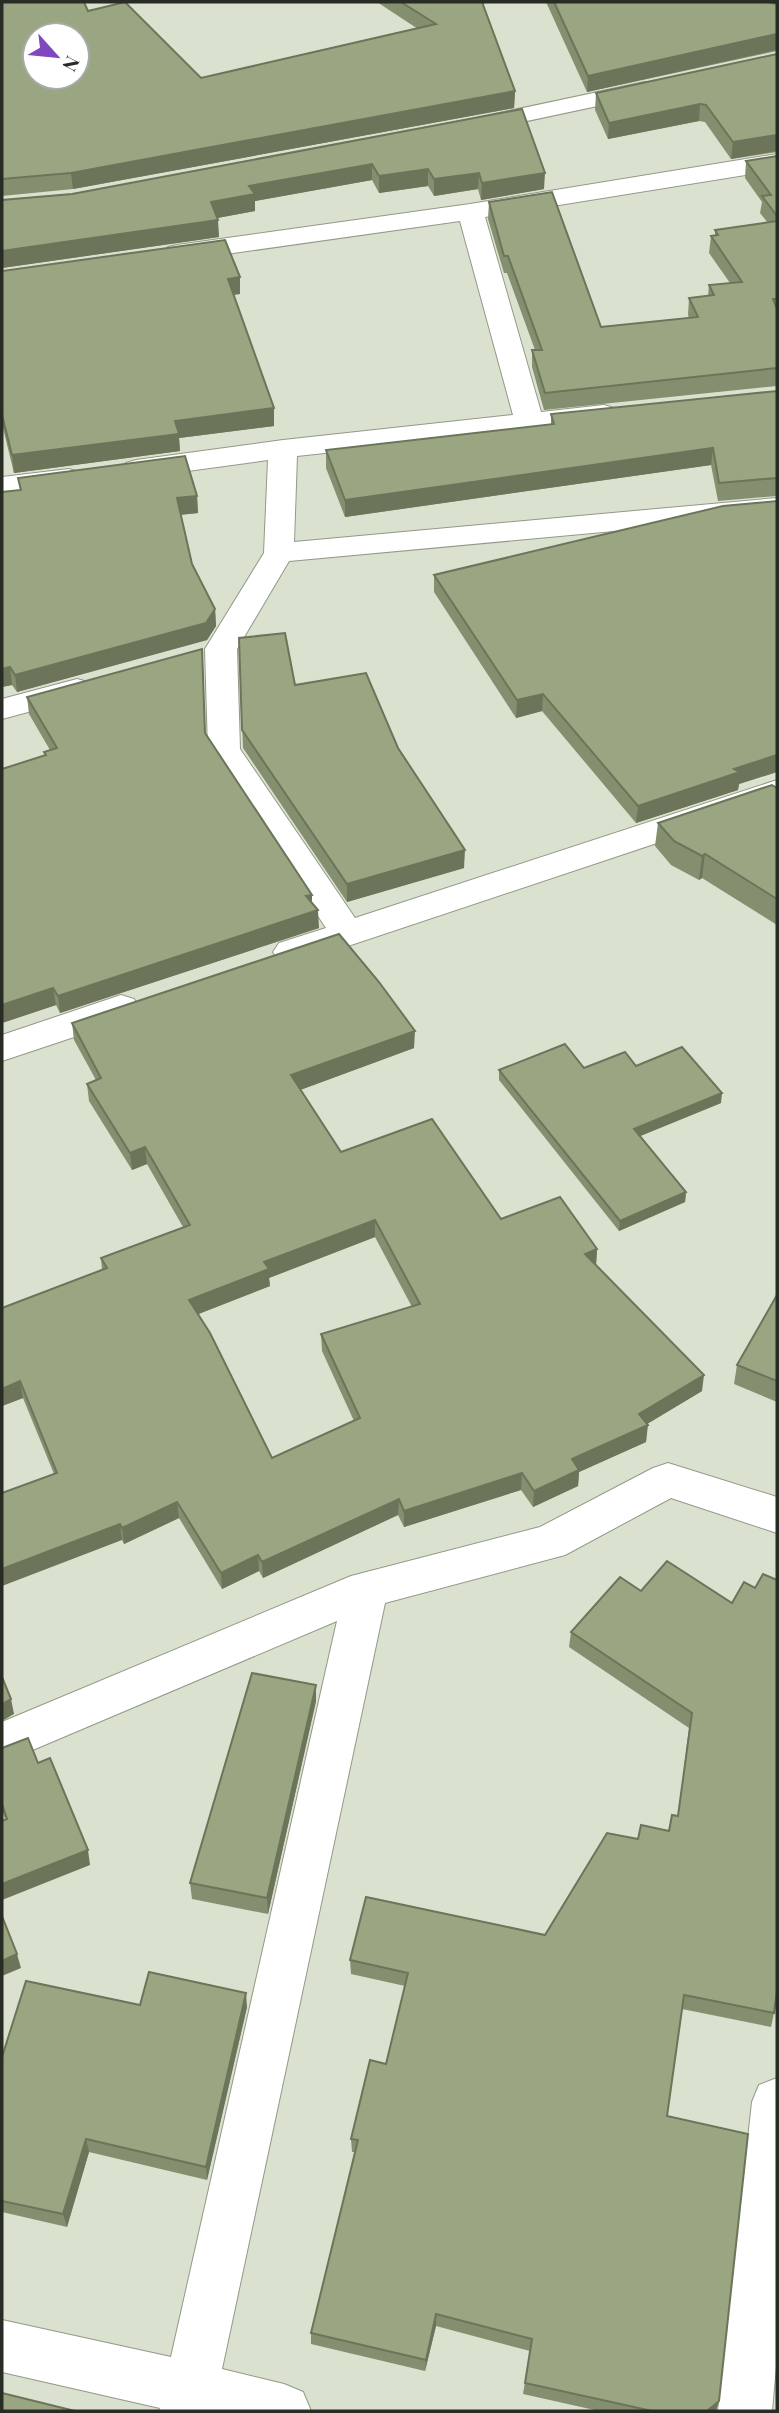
<svg xmlns="http://www.w3.org/2000/svg" width="779" height="2413" viewBox="0 0 779 2413" font-family="'Playfair Display',serif">
<rect width="100%" height="100%" fill="#dbe1cf"/>
<g fill="none" stroke-linecap="round" stroke-linejoin="round">
<g stroke="#939988" stroke-width="2">
<g id="minor">
<path d="M645 82 654 84 657 89 654 94 471 133 462 131 459 126 462 121 471 119Z"/>
<path d="M777 154V170L485 217 541 412 604 405 614 408 618 414 614 420 604 423 297 456 294 542 777 498V516L289 561 237 649 240 749 355 918 777 780V803L303 961 291 964 279 961 273 952 279 943 326 928 208 749 205 649 264 553 268 460 136 478 126 475 121 469 126 463 136 460 283 440 513 415 460 221 177 261 168 259 164 253 168 247 177 245 470 204Z"/>
<path d="M69 469 79 472 84 478 79 484 2 495V477Z"/>
<path d="M77 679 88 682 93 689 88 696 2 719V699Z"/>
<path d="M121 995 134 999 139 1008 134 1017 2 1061V1035Z"/>
<path d="M668 1463 777 1497V1533L671 1498 565 1555 385 1603 222 2369 284 2384 303 2392 311 2411H159L160 2408 2 2372V2320L171 2357 337 1621 2 1763V1722L351 1576 540 1527 653 1468Z"/>
<path d="M777 2078V2355L772 2411H718L752 2102 759 2085Z"/>
</g>
</g>
<use href="#minor" fill="#fff" fill-rule="evenodd"/>
</g>
<g fill="#848f6f" fill-rule="evenodd">
<path d="M2 2 88 11 201 78 418 29 377 2H489L483 4 515 91 514 108 73 189 2 196Z"/>
<path d="M546 2H767L777 4V51L587 92Z"/>
<path d="M777 54V152L731 159 705 122 699 121 608 139 595 110 596 93Z"/>
<path d="M522 109 544 189 481 200 478 189 434 196 428 186 379 193 372 180 255 201V211L217 218 219 237 2 268V200L72 194Z"/>
<path d="M777 156V386L544 410 532 367V350H535L507 273H504L488 219 489 202 601 327 689 318 688 315 689 298 708 296 709 285 730 283 709 253 711 236 715 235V230L768 223 760 213 762 202 745 178 746 161Z"/>
<path d="M2 271 240 277V294L234 295 274 408V426L179 438 180 451 14 473 2 424Z"/>
<path d="M777 391V496L718 501 711 465 345 517 326 468V450L551 424V414Z"/>
<path d="M18 478 197 496 198 513 180 515 192 564 215 609 216 626 207 640 17 692 12 685 2 687V492L20 490Z"/>
<path d="M777 501V772L739 784 738 790 636 823 542 711 516 718 434 592V575Z"/>
<path d="M239 638 295 685 398 748 464 868 347 902 243 748Z"/>
<path d="M203 666 205 734 312 895V903L319 928 60 1013 56 1005 2 1023 45 756 44 752 50 750 29 714 27 697Z"/>
<path d="M777 788V925L702 878 699 880 671 865 655 846 658 823Z"/>
<path d="M72 1023 414 1048 300 1090 341 1152 501 1219 597 1249 596 1265 702 1391 647 1424 646 1442 579 1472 578 1486 533 1507 521 1490 404 1527 398 1515 263 1578 259 1571 222 1589 179 1518 124 1544 122 1540 54 1474 23 1398 2 1406V1308L102 1270 101 1258 183 1227 147 1164 132 1170 89 1101 87 1084 96 1080 74 1040ZM375 1237 412 1307 321 1334 322 1351 354 1421 272 1458 198 1314 270 1286 269 1278Z"/>
<path d="M636 1066 721 1103 640 1136 686 1192 685 1202 619 1231 499 1080V1070L584 1068Z"/>
<path d="M777 1295V1402L734 1384 737 1365Z"/>
<path d="M667 1561 774 2013 771 2027 682 2009 667 2116 719 2401 716 2411H599L523 2394 530 2351 436 2326 425 2371 311 2344V2333L355 2152H352L351 2139 386 2064 405 1986 351 1974 350 1960 545 1935 638 1839 669 1831 678 1816 689 1728 569 1647 571 1632 641 1591Z"/>
<path d="M316 1685V1701L268 1914 192 1899 190 1883Z"/>
<path d="M2 1748 38 1763 90 1865 5 1819 2 1810Z"/>
<path d="M140 2005 247 2007 207 2180 89 2152 67 2227 2 2212V2057Z"/>
</g>
<g fill="#6c745a">
<path d="M777 34 776 50 587 92 588 76Z"/>
<path d="M515 91 514 108 73 189 71 173Z"/>
<path d="M700 104 699 121 608 139 609 123Z"/>
<path d="M777 135V151L731 159 733 142Z"/>
<path d="M372 164V180L255 201V211L212 219 211 202 249 186Z"/>
<path d="M428 169V186L379 193V176Z"/>
<path d="M479 173 478 189 434 196V179Z"/>
<path d="M545 173 544 189 481 200 482 183Z"/>
<path d="M218 220 219 237 2 268V251Z"/>
<path d="M240 277V294L229 295 228 279Z"/>
<path d="M274 408V426L179 438 180 451 14 473 12 455 175 421Z"/>
<path d="M713 448 711 465 345 517V500Z"/>
<path d="M197 496 198 513 178 515 177 498Z"/>
<path d="M215 609 216 626 207 640 17 692 15 675Z"/>
<path d="M10 667 12 685 2 687V669Z"/>
<path d="M543 694 542 711 516 718 517 700Z"/>
<path d="M777 755V772L739 784 738 790 636 823 638 806 734 769Z"/>
<path d="M465 850 464 868 347 902V884Z"/>
<path d="M705 854 702 878 699 880 702 856Z"/>
<path d="M312 895V912L306 896Z"/>
<path d="M318 910 319 928 60 1013 58 996Z"/>
<path d="M53 988 56 1005 2 1023V1005Z"/>
<path d="M415 1031 414 1048 292 1093 291 1075Z"/>
<path d="M722 1093 721 1103 633 1139 634 1129Z"/>
<path d="M145 1147 147 1164 132 1170 130 1153Z"/>
<path d="M686 1192 685 1202 619 1231 620 1221Z"/>
<path d="M375 1220V1237L269 1278 270 1286 191 1317 189 1300 264 1262Z"/>
<path d="M597 1249 596 1266 585 1254Z"/>
<path d="M704 1375 702 1391 637 1430 639 1414Z"/>
<path d="M20 1381 23 1398 2 1406V1389Z"/>
<path d="M648 1425 646 1442 579 1472 578 1486 533 1507 534 1491 572 1459Z"/>
<path d="M522 1473 521 1490 404 1527V1511Z"/>
<path d="M399 1499 398 1515 263 1578 262 1562Z"/>
<path d="M177 1502 179 1518 124 1544 122 1528Z"/>
<path d="M120 1524 122 1540 2 1586V1569Z"/>
<path d="M258 1555 259 1571 222 1589 221 1573Z"/>
<path d="M316 1685V1701L268 1914 267 1898Z"/>
<path d="M11 1699 14 1714 2 1721V1704Z"/>
<path d="M88 1850 90 1865 2 1900V1884Z"/>
<path d="M17 1954 21 1968 2 1976V1961Z"/>
<path d="M246 1993 247 2007 207 2180 206 2167Z"/>
<path d="M86 2139 89 2152 67 2227 63 2214Z"/>
<path d="M436 2314V2326L425 2371 426 2360Z"/>
<path d="M719 2401 716 2411H707Z"/>
</g>
<g fill="#9aa681" stroke="#6c745a" stroke-width="2" fill-rule="evenodd">
<path d="M2 2H84L88 11 125 2 201 78 436 24 401 2H482L515 91 71 173 2 179ZM35 35H77V77H35Z"/>
<path d="M554 2H767L777 4V34L588 76Z"/>
<path d="M777 54V135L733 142 706 105 700 104 609 123 596 93Z"/>
<path d="M522 109 545 173 482 183 479 173 434 179 428 169 379 176 372 164 249 186 255 194 211 202 218 220 2 251V200L72 194Z"/>
<path d="M777 156V216L762 196 771 195 746 161Z"/>
<path d="M552 192 601 327 698 317 689 298 714 295 709 285 742 282 711 236 718 235 715 230 777 221V299H773L777 309V368L545 393 532 350H542L508 256H504L489 202Z"/>
<path d="M225 240 240 277 228 279 274 408 175 421 179 434 12 455 2 415V271Z"/>
<path d="M777 391V478L719 483 713 448 345 500 326 450 554 424 551 414Z"/>
<path d="M185 456 197 496 177 498 192 564 215 609 206 623 15 675 10 667 2 669V492L21 490 18 478Z"/>
<path d="M777 501V755L734 769 740 772 638 806 543 694 517 700 434 575 723 506Z"/>
<path d="M285 633 295 685 366 673 398 748 465 850 347 884 242 730 239 638Z"/>
<path d="M202 649 205 733 312 895 306 896 318 910 58 996 53 988 2 1005V769L46 755 44 752 57 748 27 697Z"/>
<path d="M772 785 777 788V899L705 854 702 856 674 841 658 823Z"/>
<path d="M339 934 379 982 415 1031 291 1075 341 1152 432 1119 501 1219 560 1197 597 1249 585 1254 704 1375 639 1414 648 1425 572 1459 579 1470 534 1491 522 1473 404 1511 399 1499 262 1562 258 1555 221 1573 177 1502 122 1528 120 1524 2 1569V1493L57 1473 20 1381 2 1389V1308L107 1268 101 1258 190 1225 145 1147 130 1153 87 1084 101 1078 72 1023ZM375 1220 420 1304 321 1334 360 1418 272 1458 210 1333 189 1300 269 1269 264 1262Z"/>
<path d="M565 1044 584 1068 625 1052 636 1066 682 1047 722 1093 634 1129 686 1192 620 1221 499 1070Z"/>
<path d="M777 1295V1381L737 1365Z"/>
<path d="M667 1561 732 1603 744 1582 755 1588 763 1574 777 1580V1991L774 2013 684 1995 667 2116 748 2134 719 2401 707 2411H652L525 2383 532 2339 436 2314 426 2360 311 2333 358 2140 351 2139 370 2060 386 2064 408 1973 350 1960 366 1897 545 1935 607 1833 638 1839 641 1825 669 1831 672 1815 678 1816 692 1713 571 1632 620 1577 641 1591Z"/>
<path d="M252 1673 316 1685 267 1898 190 1883Z"/>
<path d="M2 1677 11 1699 2 1704Z"/>
<path d="M28 1738 38 1763 50 1758 88 1850 2 1884V1821L7 1819 2 1804V1748Z"/>
<path d="M2 1916 17 1954 2 1961Z"/>
<path d="M149 1972 246 1993 206 2167 86 2139 63 2214 2 2201V2057L26 1981 140 2005Z"/>
<path d="M2 2393 75 2411H2Z"/>
</g>
<rect width="779" height="2413" fill="none" stroke="#292c25" stroke-width="7"/>
<g transform="translate(56 56) rotate(117)"><circle r="33" fill="#ffffff" stroke="#a9aba8" stroke-width="2"/>
<path d="M0-5L12 26L0 18L-12 26Z" fill="#8048be"/>
<text y="-10" font-size="19" font-weight="bold" text-anchor="middle" fill="#292c25">N</text>
</g>
</svg>
